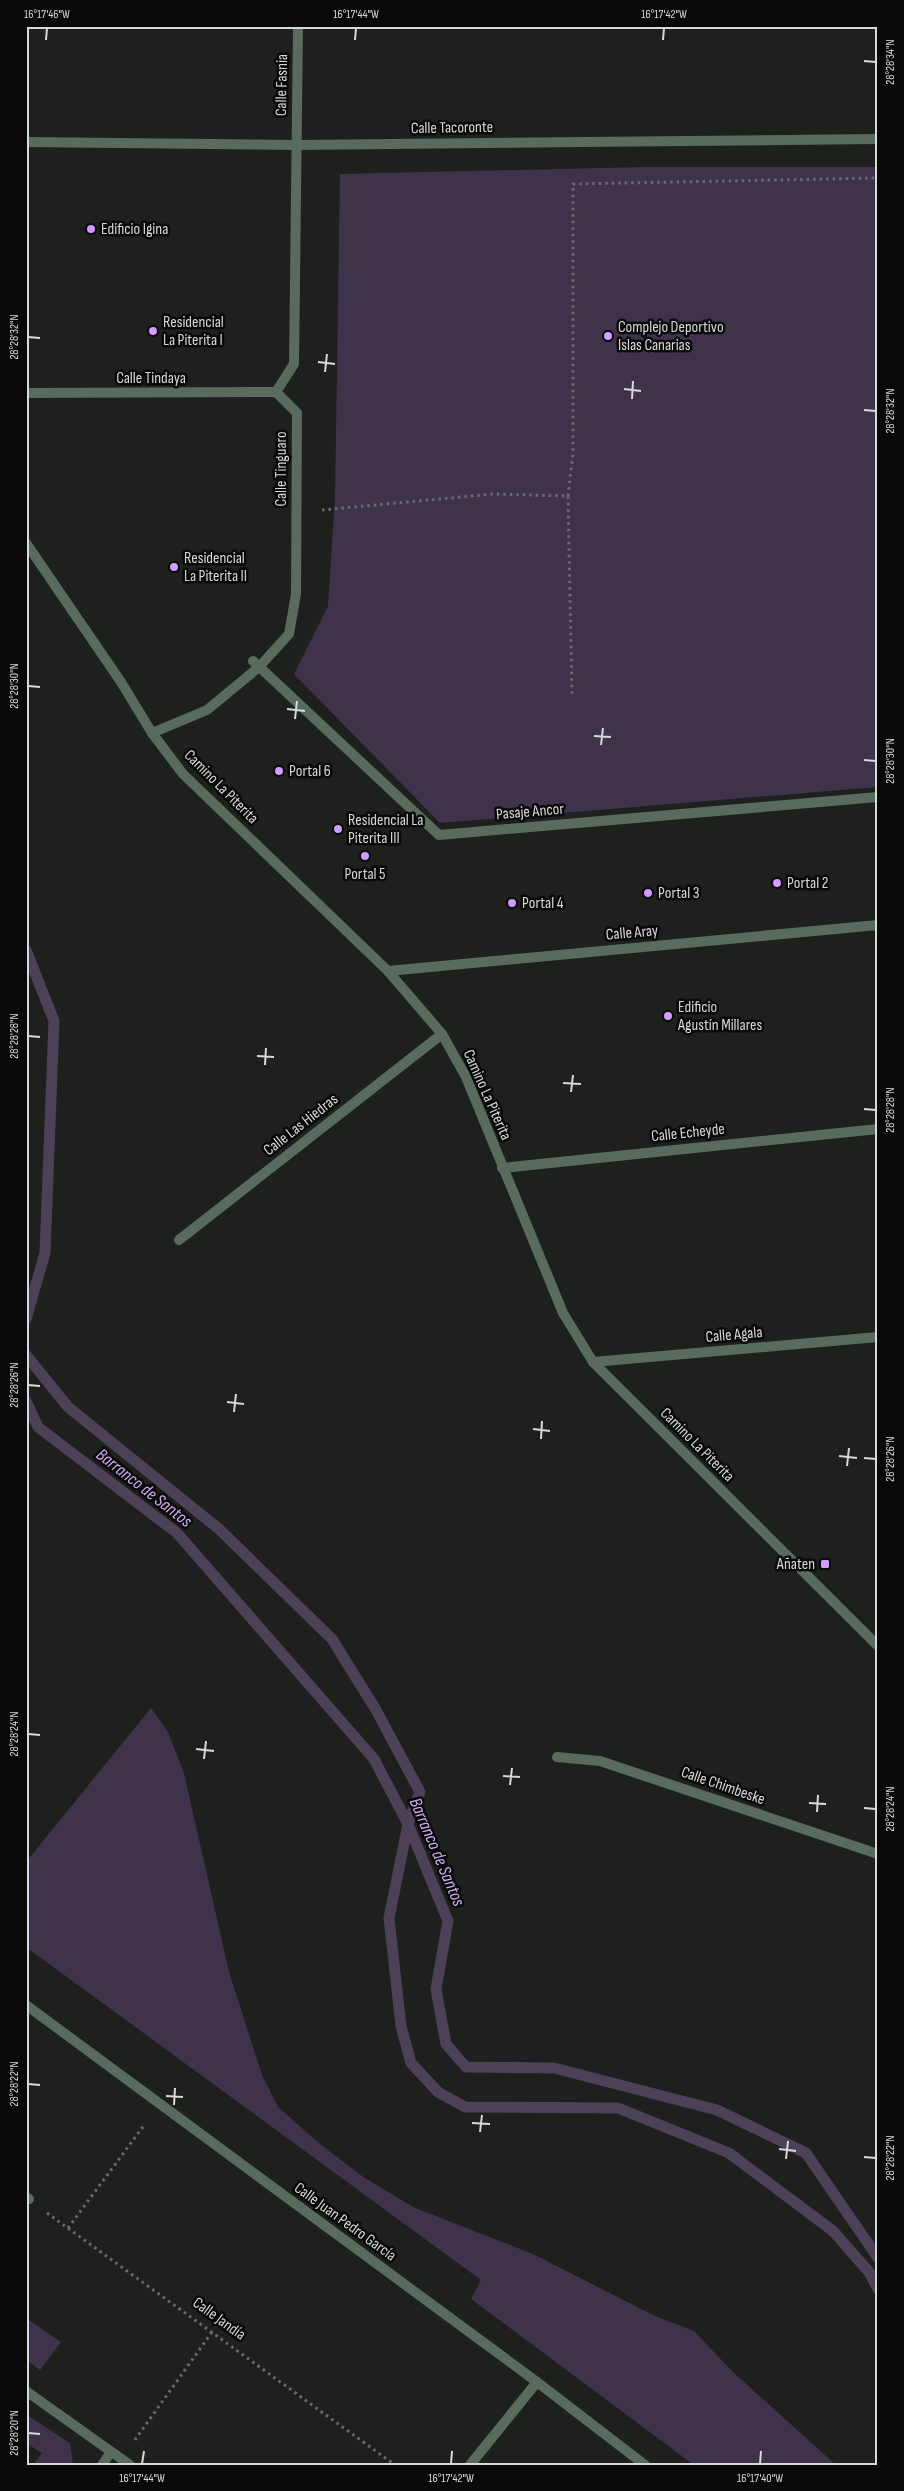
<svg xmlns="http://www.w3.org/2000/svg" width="904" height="2491" viewBox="0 0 904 2491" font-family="'Sofia Sans Condensed',sans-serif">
<rect width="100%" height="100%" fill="#1d201d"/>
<g fill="#3f334b">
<path d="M644 167H878V787L440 823 294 674 328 606 335 497 340 174Z"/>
<path d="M151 1708 168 1732 184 1773 229 1972 262 2075 278 2107 320 2144 362 2176 413 2207 533 2254 653 2315 694 2331 733 2372 836 2465H694L471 2299 481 2280 26 1947V1862Z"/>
<path d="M26 2318 61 2342 40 2370 26 2360Z"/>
<path d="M27 2415 70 2443 73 2465H33L42 2453 26 2443Z"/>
</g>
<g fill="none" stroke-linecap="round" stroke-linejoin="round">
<g stroke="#4d4158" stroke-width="11">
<path d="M26 950 54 1021 45 1253 26 1319"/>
<path d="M26 1355 68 1407 219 1529 332 1639 376 1710 420 1792 408 1824 389 1918 401 2026 411 2063 438 2092 465 2107 618 2108 729 2153 833 2231 869 2272 878 2289"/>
<path d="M26 1401 38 1427 177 1533 374 1759 408 1824 448 1921 436 1989 446 2044 466 2067 554 2068 717 2110 806 2153 878 2258"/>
</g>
<g stroke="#696c6a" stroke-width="3" stroke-dasharray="2.5 4" stroke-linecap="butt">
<path d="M568 496 573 453V184L878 178"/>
<path d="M322 510 493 494 568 496 572 696"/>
<path d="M47 2213 395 2465"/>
<path d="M68 2228 145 2124"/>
<path d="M135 2440 212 2332"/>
</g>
<path stroke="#586b5c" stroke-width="10" d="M253 661 439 835 878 797"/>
<g stroke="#586b5c" stroke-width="10">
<path d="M26 142 297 145 878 139"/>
<path d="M276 392 294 364 298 26"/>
<path d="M26 393 276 392"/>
<path d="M26 543 121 682 152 733 183 774 388 971 442 1034 466 1077 563 1313 593 1362 878 1646"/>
<path d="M152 733 207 710 259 667 289 634 296 594 297 413 276 392"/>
<path d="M388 971 878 925"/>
<path d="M502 1168 878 1129"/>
<path d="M179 1240 442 1034"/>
<path d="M593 1362 878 1337"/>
<path d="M557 1757 600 1761 878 1854"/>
<path d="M26 2005 537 2382 645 2465"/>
<path d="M26 2197 29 2199"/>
<path d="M26 2391 130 2465"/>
<path d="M102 2465 111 2452"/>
<path d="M470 2465 537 2382"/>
</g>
</g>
<path fill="none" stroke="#d7dad8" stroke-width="2" d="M46 40 47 28M355 40 356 28M663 40 664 28M864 61 876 62M28 337 40 338M318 362 335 364M325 372 327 354M624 389 641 391M632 399 633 381M864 410 876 411M28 686 40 687M287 709 305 711M295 719 297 701M594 736 611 737M601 745 603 728M864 760 876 761M28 1036 40 1037M257 1056 274 1057M265 1065 266 1048M563 1083 581 1084M571 1092 573 1075M864 1109 876 1110M28 1385 40 1386M227 1402 244 1404M234 1412 236 1394M533 1429 550 1431M541 1439 542 1421M839 1456 857 1458M864 1458 876 1459M847 1466 849 1448M28 1734 40 1735M196 1749 214 1751M204 1759 206 1741M503 1776 520 1777M510 1785 512 1768M809 1803 826 1804M864 1808 876 1809M817 1812 818 1795M28 2084 40 2085M166 2096 183 2097M174 2105 175 2088M472 2123 490 2124M480 2132 482 2115M779 2149 796 2151M864 2157 876 2158M786 2159 788 2141M28 2433 40 2434M142 2464 144 2451M451 2464 452 2451M760 2464 761 2451"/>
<g fill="#d09dff" stroke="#080908" stroke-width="2">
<circle cx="91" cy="229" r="5"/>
<circle cx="153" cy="331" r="5"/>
<circle cx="608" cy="336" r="5"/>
<circle cx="174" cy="567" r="5"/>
<circle cx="279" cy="771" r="5"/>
<circle cx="338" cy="829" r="5"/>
<circle cx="365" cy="856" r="5"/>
<circle cx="777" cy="883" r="5"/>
<circle cx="648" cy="893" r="5"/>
<circle cx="512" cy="903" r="5"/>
<circle cx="668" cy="1016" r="5"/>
<rect x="820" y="1559" width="10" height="10" rx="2.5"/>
</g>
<g text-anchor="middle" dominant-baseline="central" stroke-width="5" stroke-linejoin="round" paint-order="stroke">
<g font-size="16" fill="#d7dad8" stroke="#080908">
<text transform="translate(282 85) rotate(-89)">Calle Fasnia</text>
<text transform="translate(452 128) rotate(-1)">Calle Tacoronte</text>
<text x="151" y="378">Calle Tindaya</text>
<text transform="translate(281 469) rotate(-90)">Calle Tinguaro</text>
<text transform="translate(221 787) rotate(45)">Camino La Piterita</text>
<text transform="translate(530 812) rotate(-5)">Pasaje Ancor</text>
<text transform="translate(632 933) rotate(-5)">Calle Aray</text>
<text transform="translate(487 1095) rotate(66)">Camino La Piterita</text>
<text transform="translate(301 1125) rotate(-38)">Calle Las Hiedras</text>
<text transform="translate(688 1133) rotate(-6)">Calle Echeyde</text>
<text transform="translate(734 1335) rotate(-5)">Calle Agala</text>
<text transform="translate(697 1445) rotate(45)">Camino La Piterita</text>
<text transform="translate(723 1786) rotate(19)">Calle Chimbeske</text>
<text transform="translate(345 2222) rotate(36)">Calle Juan Pedro García</text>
<text transform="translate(219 2319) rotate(36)">Calle Jandía</text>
</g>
<g font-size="16" fill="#d7dad8" stroke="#080908" text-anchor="start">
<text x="101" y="229">Edificio Igina</text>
<text x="163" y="322">Residencial<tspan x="163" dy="18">La Piterita I</tspan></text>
<text x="618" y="327">Complejo Deportivo<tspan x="618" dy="18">Islas Canarias</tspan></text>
<text x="184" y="558">Residencial<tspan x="184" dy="18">La Piterita II</tspan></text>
<text x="289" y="771">Portal 6</text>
<text x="348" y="820">Residencial La<tspan x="348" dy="18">Piterita III</tspan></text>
<text x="365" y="874" text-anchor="middle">Portal 5</text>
<text x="787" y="883">Portal 2</text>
<text x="658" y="893">Portal 3</text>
<text x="522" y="903">Portal 4</text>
<text x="678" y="1007">Edificio<tspan x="678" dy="18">Agustín Millares</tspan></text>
<text x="815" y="1564" text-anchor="end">Añaten</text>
</g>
<g font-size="18" font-style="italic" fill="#cfacf2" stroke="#080908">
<text transform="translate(144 1488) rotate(38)">Barranco de Santos</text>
<text transform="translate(437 1852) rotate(67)">Barranco de Santos</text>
</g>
</g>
<rect width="904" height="2491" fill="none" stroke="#080908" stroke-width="55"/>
<rect x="28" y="28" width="848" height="2436" fill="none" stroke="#d7dad8" stroke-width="2"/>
<g font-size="12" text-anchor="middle" fill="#d7dad8">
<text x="47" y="18">16°17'46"W</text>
<text x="356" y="18">16°17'44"W</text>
<text x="664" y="18">16°17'42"W</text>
<text transform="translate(890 62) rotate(-90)" y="4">28°28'34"N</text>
<text transform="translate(14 337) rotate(-90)" y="4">28°28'32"N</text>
<text transform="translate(890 411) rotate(-90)" y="4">28°28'32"N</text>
<text transform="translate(14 686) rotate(-90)" y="4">28°28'30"N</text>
<text transform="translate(890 761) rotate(-90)" y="4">28°28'30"N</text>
<text transform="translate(14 1036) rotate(-90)" y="4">28°28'28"N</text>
<text transform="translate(890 1110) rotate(-90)" y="4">28°28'28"N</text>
<text transform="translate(14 1385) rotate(-90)" y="4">28°28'26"N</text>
<text transform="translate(890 1459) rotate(-90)" y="4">28°28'26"N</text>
<text transform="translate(14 1734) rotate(-90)" y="4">28°28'24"N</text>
<text transform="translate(890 1809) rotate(-90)" y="4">28°28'24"N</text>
<text transform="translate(14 2084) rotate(-90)" y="4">28°28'22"N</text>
<text transform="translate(890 2158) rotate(-90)" y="4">28°28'22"N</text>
<text transform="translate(14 2433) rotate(-90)" y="4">28°28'20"N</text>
<text x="142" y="2482">16°17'44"W</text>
<text x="451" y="2482">16°17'42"W</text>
<text x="760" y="2482">16°17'40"W</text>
</g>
</svg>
